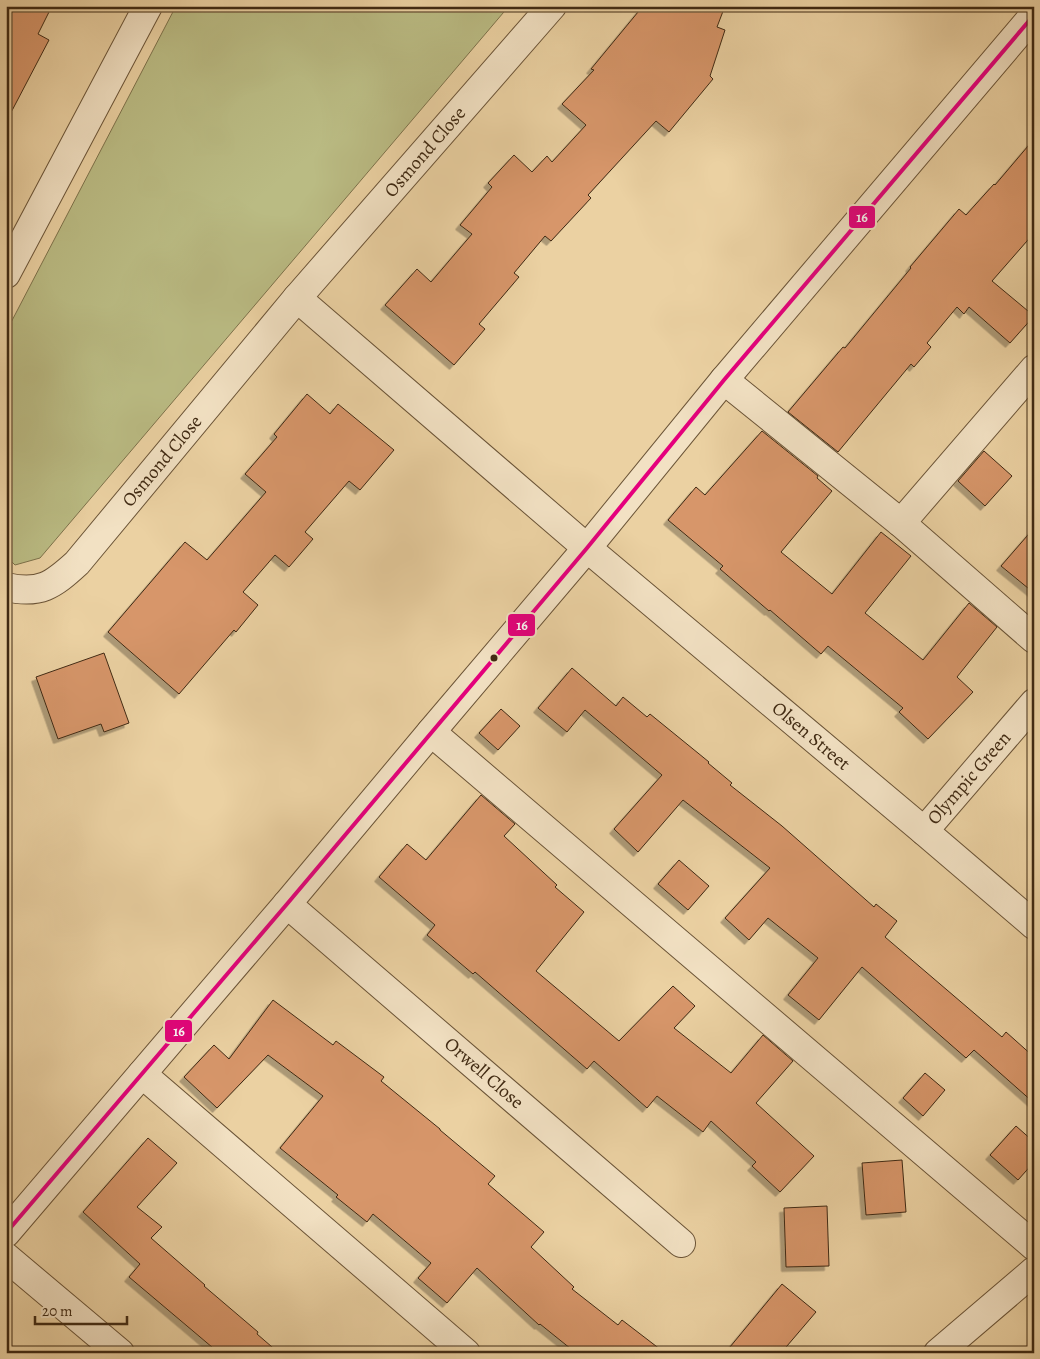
<svg xmlns="http://www.w3.org/2000/svg" width="1040" height="1359" viewBox="0 0 1040 1359" font-family="Alegreya,serif">
<defs>
<filter id="shadow"><feDropShadow dx="-4.5" dy="4.5" stdDeviation="0" flood-color="#0004"/></filter>
</defs>
<rect width="100%" height="100%" fill="#ebd1a2"/>
<filter id="stains"><feTurbulence type="fractalNoise" baseFrequency=".004" numOctaves="4"/><feColorMatrix values="0 0 0 0 .2 0 0 0 0 .09 0 0 0 0 .02 0 0 0 .5 -.17"/></filter>
<radialGradient id="worn" r=".72"><stop offset=".6" stop-color="#630" stop-opacity="0"/><stop offset="1" stop-color="#630" stop-opacity=".3"/></radialGradient>
<path fill="#babb83" stroke="#7d724b" d="M176 6H509L40 558 15 565 6 556V332Z"/>
<g fill="#d7966b" stroke="#402a13" filter="url(#shadow)">
<path d="M6 6H52L38 34 49 40 6 122Z"/>
<path d="M643 6H725L717 27 725 30 710 76 713 79 669 132 656 121 588 195 591 198 551 241 545 236 514 273 519 277 479 324 485 329 454 365 385 305 417 269 431 282 472 234 460 225 492 187 488 183 514 155 532 172 547 156 552 162 586 125 562 104 594 70 591 69Z"/>
<path d="M1034 139V233L992 281 1034 316 1010 343 969 307 964 314 957 307 927 343 931 347 914 367 911 364 838 452 788 412 843 347 845 348 911 268 910 267 959 209 966 215 994 184 995 185Z"/>
<path d="M307 394 330 414 338 404 394 450 360 490 349 481 305 532 313 539 289 567 275 555 243 592 258 605 236 632 234 630 179 694 108 632 185 542 207 560 266 492 245 474 277 437 274 434Z"/>
<path d="M762 431 818 476 817 478 832 491 781 552 832 594 881 532 911 556 865 613 923 660 969 603 997 627 957 677 973 692 928 739 899 712 903 708 828 646 821 654 770 610 769 611 720 569 723 566 668 520 696 487 705 495Z"/>
<path d="M984 451 1012 476 985 506 958 481Z"/>
<path d="M1034 528V593L1001 566Z"/>
<path d="M104 653 129 723 104 732 101 724 58 739 36 677Z"/>
<path d="M572 668 616 706 623 697 647 717 650 714 709 762 708 763 732 783 730 785 782 826 874 907 876 904 897 921 885 937 1002 1037 1006 1032 1034 1057V1103L974 1050 966 1058 862 967 819 1020 788 995 818 958 768 918 749 940 725 918 770 868 683 800 638 852 614 829 662 775 585 710 567 732 538 708Z"/>
<path d="M501 709 520 726 498 750 479 733Z"/>
<path d="M481 795 515 824 504 836 557 885 555 887 584 912 536 971 619 1041 673 986 695 1006 674 1028 731 1073 763 1035 793 1061 756 1103 814 1156 780 1192 752 1166 756 1162 711 1121 703 1132 657 1096 647 1108 594 1061 587 1069 475 972 473 974 427 935 435 925 379 877 407 844 426 860Z"/>
<path d="M679 860 709 886 688 910 658 884Z"/>
<path d="M273 1000 333 1045 336 1041 384 1077 381 1081 440 1129V1130L495 1176 488 1184 544 1232 531 1247 574 1287 572 1289 618 1325 622 1320 665 1353H576L540 1324 539 1325 477 1268 447 1303 418 1278 431 1263 373 1214 367 1222 336 1197 338 1195 280 1148 323 1096 268 1055 217 1108 184 1077 214 1045 229 1059Z"/>
<path d="M925 1073 945 1090 923 1116 903 1098Z"/>
<path d="M1016 1126 1034 1142V1162L1018 1180 990 1155Z"/>
<path d="M148 1138 177 1163 137 1207 162 1227 151 1238 205 1285 204 1286 258 1332 257 1334 279 1353H219L129 1277 140 1264 83 1212Z"/>
<path d="M902 1160 906 1212 866 1215 862 1163Z"/>
<path d="M827 1206 829 1266 786 1267 784 1208Z"/>
<path d="M782 1284 816 1312 781 1353H725Z"/>
</g>
<g fill="none" stroke-linecap="round" stroke-linejoin="round">
<g stroke="#6b5437" stroke-width="30">
<g id="minor">
<path d="M6 274 148 6"/>
<path d="M297 298 587 548 924 831 1034 925"/>
<path d="M724 380 901 523 1034 639"/>
<path d="M901 523 1034 369"/>
<path d="M6 587C40 595 53 585 77 563L297 298 552 6"/>
<path d="M431 732 1034 1246"/>
<path d="M924 831 1034 703"/>
<path d="M287 904 681 1243"/>
<path d="M142 1074 466 1353"/>
<path d="M6 1233 287 904 431 732 587 548 724 380 1034 15"/>
<path d="M6 1257 120 1353"/>
<path d="M938 1353 1034 1271"/>
</g>
</g>
<use href="#minor" stroke="#f2e1c3" stroke-width="28"/>
<g stroke="#f2e1c3" stroke-width="8">
<path id="bus-1" d="M6 1233 287 904 587 548 724 380 1034 15"/>
</g>
<use href="#bus-1" stroke="#e5007d" stroke-width="4"/>
</g>
<circle fill="#402a13" stroke="#f2e1c3" stroke-width="2" cx="494" cy="658" r="4.5"/>
<g text-anchor="middle" dominant-baseline="central" stroke-width="5" stroke-linejoin="round" paint-order="stroke">
<g font-size="19" fill="#402a13" stroke="#f2e1c3">
<text transform="translate(425 152) rotate(-49)">Osmond Close</text>
<text transform="translate(162 461) rotate(-50)">Osmond Close</text>
<text transform="translate(811 736) rotate(40)">Olsen Street</text>
<text transform="translate(969 778) rotate(-49)">Olympic Green</text>
<text transform="translate(484 1073) rotate(41)">Orwell Close</text>
</g>
</g>
<g stroke="#f2e1c3" stroke-width="2">
<rect x="848" y="205" width="28" height="24" rx="5" fill="#e5007d"/>
<rect x="507" y="613" width="29" height="24" rx="5" fill="#e5007d"/>
<rect x="164" y="1019" width="29" height="24" rx="5" fill="#e5007d"/>
</g>
<g font-size="14" text-anchor="middle" font-weight="bold" fill="#fff">
<text x="862" y="222">16</text>
<text x="522" y="630">16</text>
<text x="179" y="1036">16</text>
</g>
<rect width="1040" height="1359" fill="none" stroke="#ebd1a2" stroke-width="25"/>
<rect x="8" y="8" width="1025" height="1344" fill="none" stroke="#402a13" stroke-width="2.5"/>
<rect x="12" y="12" width="1015" height="1334" fill="none" stroke="#402a13"/>
<path d="M35 1316v8h92v-8" fill="none" stroke="#402a13" stroke-width="2.5"/>
<text x="42" y="1316" font-size="15" fill="#402a13" stroke="#f2e1c3" stroke-width="4" paint-order="stroke">20 m</text>
<rect width="100%" height="100%" filter="url(#stains)"/>
<rect width="100%" height="100%" fill="url(#worn)"/>
</svg>
